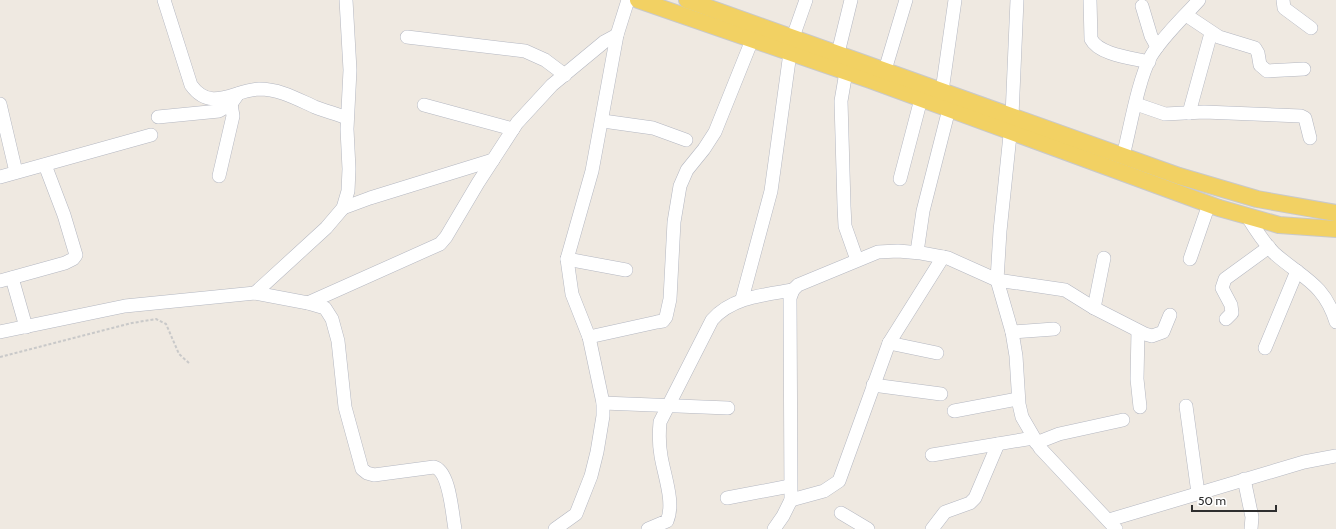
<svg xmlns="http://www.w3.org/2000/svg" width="1336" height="529" viewBox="0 0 1336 529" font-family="Cabin,sans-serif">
<rect width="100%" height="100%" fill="#efe9e1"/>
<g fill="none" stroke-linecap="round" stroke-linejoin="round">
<g stroke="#b4b7c1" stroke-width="14">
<g id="minor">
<path d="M164 0 191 85C211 113 234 90 259 89 280 89 297 99 315 107 325 111 337 114 347 118"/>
<path d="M1017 0 1012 116 1000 231 997 280 1012 332 1016 356 1019 404 1022 417 1040 448 1116 529"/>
<path d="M1090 0 1091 39C1099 55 1133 58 1149 62"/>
<path d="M1283 0 1284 8 1311 28"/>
<path d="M1142 6 1151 36 1157 47"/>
<path d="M1186 15 1219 37 1255 48 1258 53 1260 65 1267 71 1304 69"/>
<path d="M407 37 525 51 545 60 565 75"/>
<path d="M793 37 806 0"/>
<path d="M838 53 851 0"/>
<path d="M885 70 906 0"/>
<path d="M846 72 841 101 844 206 845 226 857 260"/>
<path d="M942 91 955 0"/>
<path d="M0 104 16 172"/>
<path d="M1136 104 1165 114 1204 112 1301 116 1305 118 1310 138"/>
<path d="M424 105 513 129"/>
<path d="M1189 113 1211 33"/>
<path d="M158 117 219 111 231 104 238 94"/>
<path d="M603 121 653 128 686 140"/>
<path d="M1123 156C1130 129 1138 80 1151 56 1163 36 1183 18 1199 0"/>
<path d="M219 176 233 116 231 104"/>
<path d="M0 177 151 135"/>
<path d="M900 179 921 99"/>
<path d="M343 208 370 198 493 160"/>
<path d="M1247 216C1255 229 1263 242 1274 253 1302 278 1324 283 1336 322"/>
<path d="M917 252 923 211 949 109"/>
<path d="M567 259 626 270"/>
<path d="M1190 259 1209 204"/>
<path d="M12 278 26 327"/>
<path d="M0 281 65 263 73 259 76 255 64 215 45 165"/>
<path d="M255 293 326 228 343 208 348 191 349 169 347 129 350 70 346 0"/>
<path d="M742 299 771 191 790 53"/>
<path d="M308 303 440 244 446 237 478 183 517 123 552 85 604 42 617 35"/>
<path d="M1094 308 1104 258"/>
<path d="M1226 319 1232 313 1231 305 1222 288 1225 279 1269 247"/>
<path d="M1138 331 1137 379 1140 407"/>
<path d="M0 332 125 306 255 293 308 303 325 308 332 319 338 341 345 407 362 469 367 473 374 475 434 467C450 471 452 514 455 529"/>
<path d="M1012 332 1054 329"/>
<path d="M589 337 657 322 663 321 666 317 670 299 674 222 680 186 687 170 704 149 715 132 752 40"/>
<path d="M889 343 937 353"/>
<path d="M1265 348 1297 271"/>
<path d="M873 385 941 394"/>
<path d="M603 403 728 408"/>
<path d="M1186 406 1198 493"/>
<path d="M954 411 1018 399"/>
<path d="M1036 443 1059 434 1123 420"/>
<path d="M932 455 1033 438"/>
<path d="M1244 479 1252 517 1251 529"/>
<path d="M727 498 790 486"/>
<path d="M791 500 824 491 839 481 889 343 943 257"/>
<path d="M841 513 868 529"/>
<path d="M1109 520 1304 462 1336 456"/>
<path d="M555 529 576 514 591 476 597 452 603 416V403L589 337 572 294 567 259 592 171 617 35 628 0"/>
<path d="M648 529 667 521C675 503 664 475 661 456 659 445 659 433 660 422L712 320C732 297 764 295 793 290"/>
<path d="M774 529 783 516 791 500 790 298 793 290 798 285 878 252 898 251 921 253 948 258 997 280 1065 290 1094 308 1145 334 1152 336 1163 332 1170 315"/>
<path d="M932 529 945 512 970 503 975 498 998 444"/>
</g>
</g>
<g stroke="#c9c9c9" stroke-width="18">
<g id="major">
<path d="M638 0 870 80 1219 208 1279 225 1336 229"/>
<path d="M687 0 1179 176 1257 199 1336 213"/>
</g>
</g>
<path stroke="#c9c9c9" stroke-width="2" stroke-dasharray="3 2" stroke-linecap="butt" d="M0 357 132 323 156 319 166 324 179 354 189 363"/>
<use href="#minor" stroke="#fff" stroke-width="13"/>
<use href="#major" stroke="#f2d163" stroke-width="16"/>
</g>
<path d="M1192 505v6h84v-6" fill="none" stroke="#2e2e2e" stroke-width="2"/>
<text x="1198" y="505" font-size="12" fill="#2e2e2e" stroke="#ffffff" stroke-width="3" paint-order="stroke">50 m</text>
</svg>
